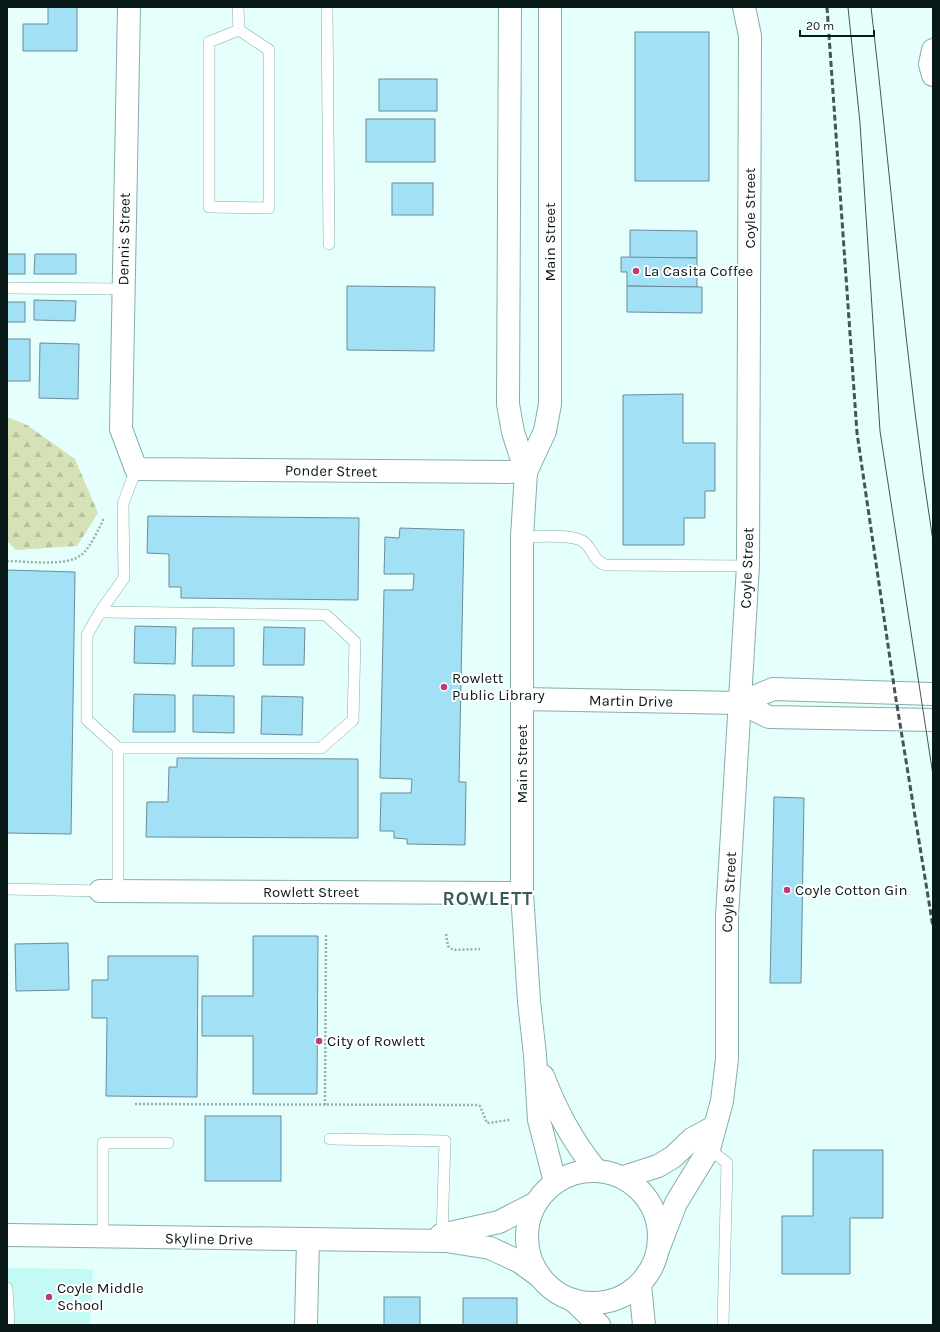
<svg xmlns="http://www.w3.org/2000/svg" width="940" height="1332" viewBox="0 0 940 1332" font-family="Karla,sans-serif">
<defs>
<pattern id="forest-firs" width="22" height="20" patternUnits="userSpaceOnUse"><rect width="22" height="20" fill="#d5e2b8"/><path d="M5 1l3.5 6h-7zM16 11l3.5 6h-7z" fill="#b6c19d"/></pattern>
</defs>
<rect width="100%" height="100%" fill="#e5fffc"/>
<path fill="#c4faf5" d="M7 1268 93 1269 90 1325H7Z"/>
<path fill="url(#forest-firs)" d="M7 417 27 425 75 459 98 513 77 546 16 550 7 541Z"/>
<g fill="#a2e0f6" stroke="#698d9b">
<path d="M48 7H77V51H23V24H48Z"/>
<rect x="635" y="32" width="74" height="149"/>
<rect x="379" y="79" width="58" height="32"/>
<rect x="366" y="119" width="69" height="43"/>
<rect x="392" y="183" width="41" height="32"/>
<path d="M630 230 697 231V258H630Z"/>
<rect x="7" y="254" width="18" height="20"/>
<path d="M35 254H76V274H34Z"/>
<path d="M621 257 697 258V287L627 286V272H621Z"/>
<path d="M347 286 435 287 434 351 347 350Z"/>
<path d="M627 286 702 287V313L627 312Z"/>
<path d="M34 300 76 301 75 321 34 320Z"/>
<rect x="7" y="302" width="18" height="20"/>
<rect x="7" y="339" width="23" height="42"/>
<path d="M40 343 79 344 78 399 39 398Z"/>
<path d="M683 394V443H715V491H705V518H684V545H623V395Z"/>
<path d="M148 516 359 518 358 600 181 598V587H169V554L147 553Z"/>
<path d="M400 528 464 530 459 782H466L465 845 407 844V839L394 838V831H380L381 793H411L412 779 380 778 384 590H413L414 574H384L385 537 399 538Z"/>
<path d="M7 570 75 572 71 834 7 833Z"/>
<path d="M135 626 176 627 175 664 134 663Z"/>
<path d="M264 627 305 628 304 665H263Z"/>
<path d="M193 628H234V666H192Z"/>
<path d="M134 694 175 695V732H133Z"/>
<path d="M193 695 234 696V733L193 732Z"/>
<path d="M262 696 303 697 302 735 261 734Z"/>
<path d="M177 758 358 759V838L146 837 147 802H168L169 767H177Z"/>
<path d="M774 797 804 798 801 983H770Z"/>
<path d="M253 936H318L317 1094H253V1036H202V996H253Z"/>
<path d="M68 943 69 990 16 991 15 944Z"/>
<path d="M108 956H198L197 1097 106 1096 107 1018H92V980H108Z"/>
<rect x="205" y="1116" width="76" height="65"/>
<path d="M813 1150H883V1218H850V1274H782V1216H813Z"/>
<rect x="384" y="1297" width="36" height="28"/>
<rect x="463" y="1298" width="54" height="27"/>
</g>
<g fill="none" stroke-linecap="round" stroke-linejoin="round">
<g stroke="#85aeaa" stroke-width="12">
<g id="service">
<path d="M238 7 239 30"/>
<path d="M327 7 329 244"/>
<path d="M239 30 269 50V208L209 207V42Z"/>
<path d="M7 288 123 289"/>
<path d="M522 537C537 537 575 533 585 543 594 551 594 562 606 565L748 566"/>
<path d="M100 612 87 635V720L118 748"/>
<path d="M7 889 100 891"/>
<path d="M118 891V748H321L353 720 355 642 326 615 100 612 124 578 123 504 136 469"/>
<path d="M330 1139 445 1141 442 1235"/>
<path d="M709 1149 727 1163 723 1325"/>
<path d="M103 1237V1143H168"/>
<path d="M7 1288 9 1325"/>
</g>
</g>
<g stroke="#85aeaa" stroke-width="24">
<g id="minor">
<path d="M129 7 121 429 136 469 526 472"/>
<path d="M933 50 930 64 933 75"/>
<path d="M100 891 522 893"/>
<path d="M624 1177 658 1166 673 1157 692 1139 714 1127"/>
<path d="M659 1247 676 1203 709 1149 722 1101 727 1059V916L748 566 750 36 744 7"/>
<path d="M306 1325 308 1240"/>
</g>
</g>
<g stroke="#85aeaa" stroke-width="24">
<g id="tertiary">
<path d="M510 7 508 404 513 432 526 472 522 537V893L529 1001 535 1055 539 1120 555 1182"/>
<path d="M526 472 545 431 550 404V7"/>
<path d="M522 699 740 703 773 689 933 694"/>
<path d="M740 703 769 717 933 720"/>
<path d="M543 1076C557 1112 572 1140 596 1170"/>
<circle cx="593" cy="1237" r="66"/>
<path d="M7 1235 446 1241 490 1248 520 1262 539 1276"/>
<path d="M441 1235 499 1222 536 1203"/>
<path d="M640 1285 644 1325"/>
<path d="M573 1300 599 1325"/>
</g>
</g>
<g stroke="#99afad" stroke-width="2.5" stroke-dasharray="2 2" stroke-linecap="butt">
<path d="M7 561C26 561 67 567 81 555 90 549 99 528 104 518"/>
<path d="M446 934 448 946 453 950 480 949"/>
<path d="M135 1104 476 1105 480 1106 487 1123 510 1120"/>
<path d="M325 1105 326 934"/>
</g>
<use href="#service" stroke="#fff" stroke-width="11"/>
<use href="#minor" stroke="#fff" stroke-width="22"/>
<use href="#tertiary" stroke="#fff" stroke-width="22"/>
<g stroke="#435654" stroke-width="1">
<path d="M848 7 860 123 880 431 933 775"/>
<path d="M871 7C892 185 905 364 933 541"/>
</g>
<path stroke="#435654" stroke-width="3" stroke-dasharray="6 3" stroke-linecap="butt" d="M827 7 857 433 895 693 933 927"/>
</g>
<g fill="#c03876" stroke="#fff" stroke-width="1.5">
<circle cx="636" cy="271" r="4"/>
<circle cx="444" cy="687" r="4"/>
<circle cx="787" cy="890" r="4"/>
<circle cx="319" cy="1041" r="4"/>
<circle cx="49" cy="1297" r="4"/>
</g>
<g text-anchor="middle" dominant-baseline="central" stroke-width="4" stroke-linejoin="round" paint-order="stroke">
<g font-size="15" fill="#091918" stroke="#fff">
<text transform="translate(750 208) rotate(-90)">Coyle Street</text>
<text transform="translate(124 239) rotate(-89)">Dennis Street</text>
<text transform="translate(550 242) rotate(-90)">Main Street</text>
<text transform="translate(331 471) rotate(1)">Ponder Street</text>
<text transform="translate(747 568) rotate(-88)">Coyle Street</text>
<text transform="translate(631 701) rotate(1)">Martin Drive</text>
<text transform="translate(522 764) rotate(-90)">Main Street</text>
<text x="311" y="892">Rowlett Street</text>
<text transform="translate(729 892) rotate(-87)">Coyle Street</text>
<text transform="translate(209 1239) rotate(1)">Skyline Drive</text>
</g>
<g font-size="15" fill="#091918" stroke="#fff" text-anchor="start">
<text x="644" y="271">La Casita Coffee</text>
<text x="452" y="678">Rowlett<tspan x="452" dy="17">Public Library</tspan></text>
<text x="795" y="890">Coyle Cotton Gin</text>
<text x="327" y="1041">City of Rowlett</text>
<text x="57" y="1288">Coyle Middle<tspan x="57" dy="17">School</tspan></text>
</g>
<g font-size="19" font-weight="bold" letter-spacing="1" fill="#345b58" stroke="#fff">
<text x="488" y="899">ROWLETT</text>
</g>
</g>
<rect width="940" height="1332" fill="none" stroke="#091918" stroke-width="16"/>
<path d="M800 30v6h74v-6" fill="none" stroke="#091918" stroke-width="2"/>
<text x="806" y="30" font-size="12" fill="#091918" stroke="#ffffff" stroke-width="3" paint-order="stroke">20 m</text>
</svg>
